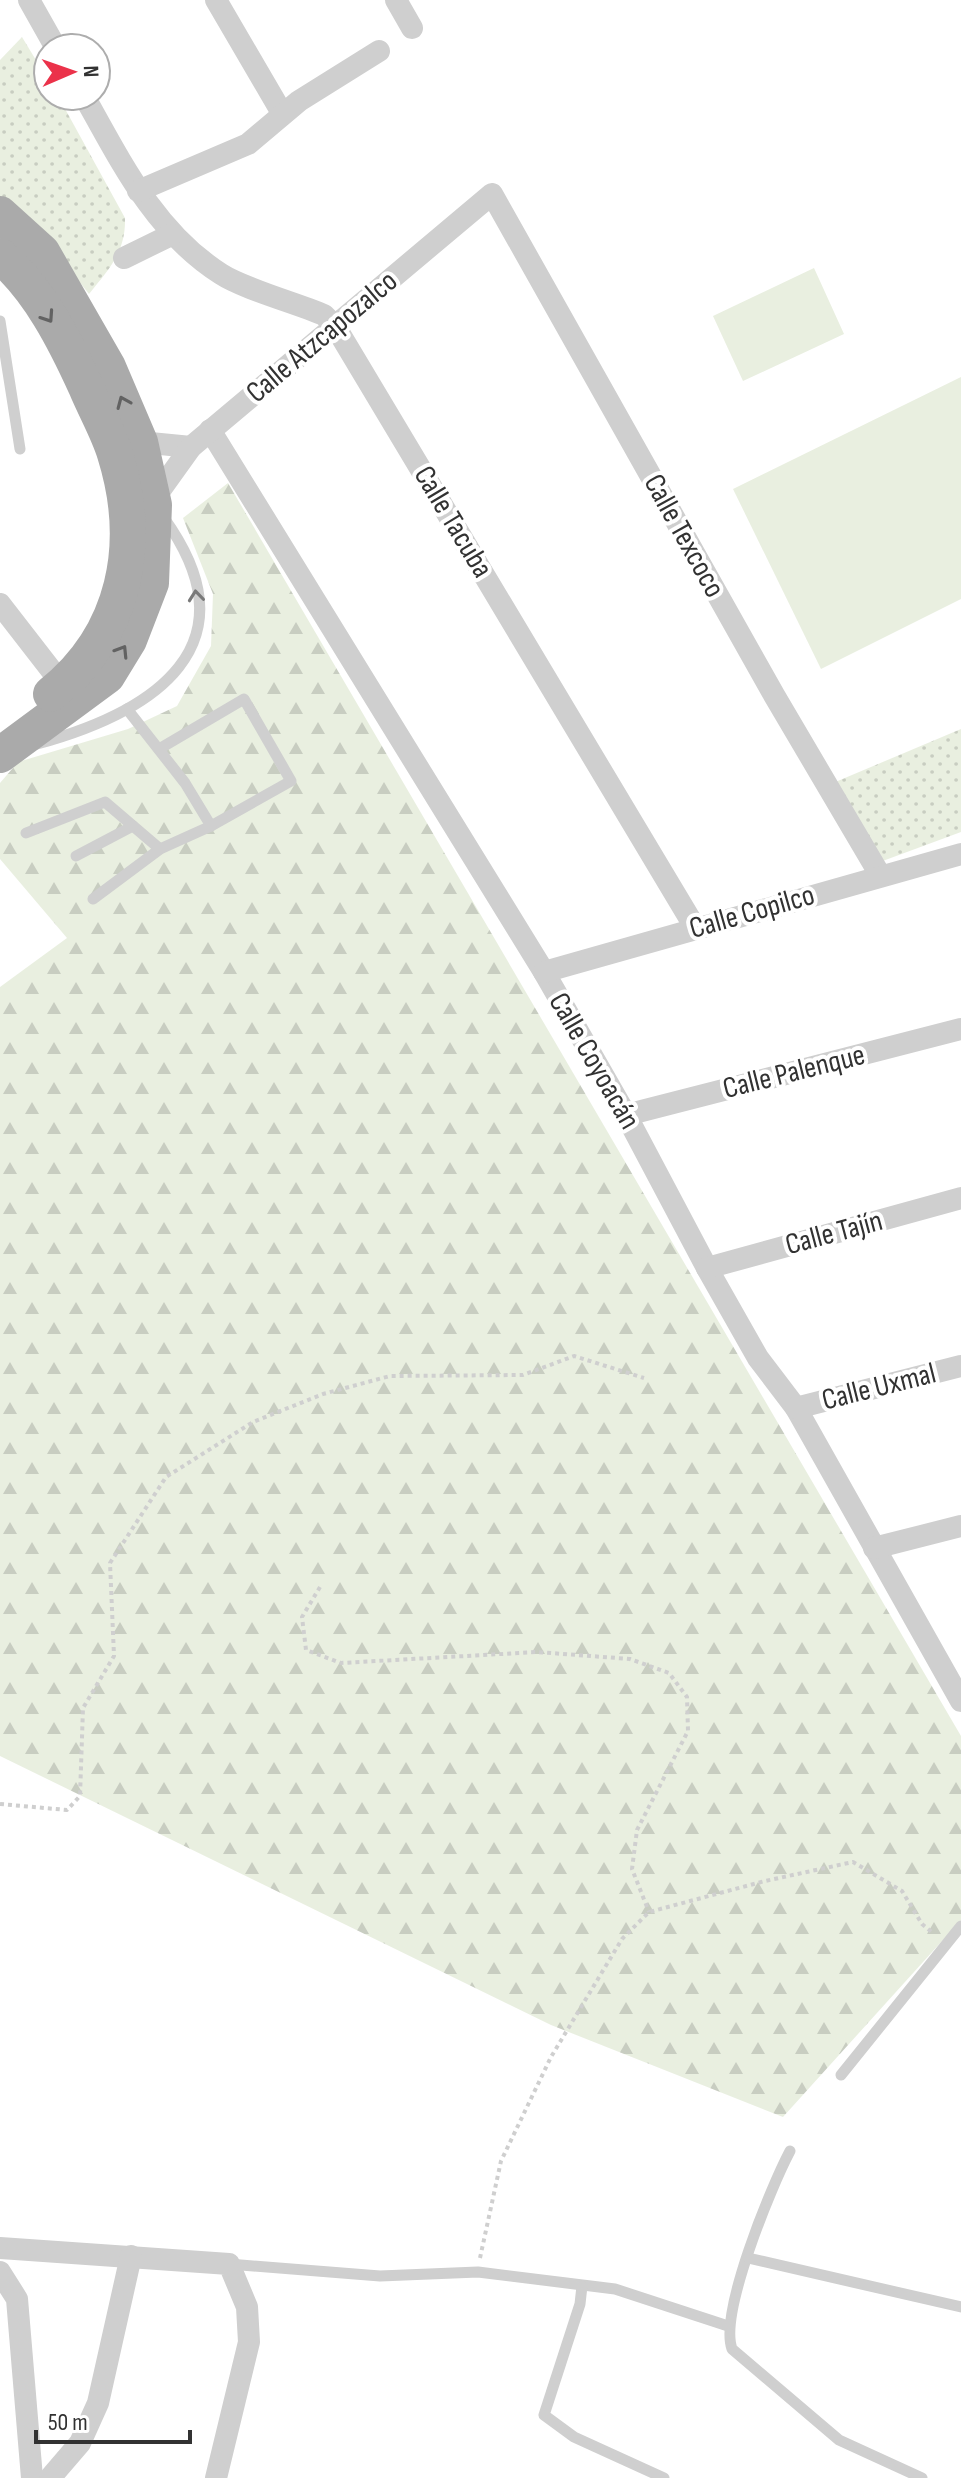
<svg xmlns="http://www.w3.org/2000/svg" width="961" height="2478" viewBox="0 0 961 2478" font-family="'Sofia Sans Condensed',sans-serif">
<defs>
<pattern id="forest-firs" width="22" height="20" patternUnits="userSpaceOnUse" patternTransform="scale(2)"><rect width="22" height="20" fill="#e9efe0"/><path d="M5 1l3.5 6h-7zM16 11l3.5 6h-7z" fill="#c8cdc1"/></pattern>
<pattern id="park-dots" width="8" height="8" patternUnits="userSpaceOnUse" patternTransform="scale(2)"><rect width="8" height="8" fill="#e9efe0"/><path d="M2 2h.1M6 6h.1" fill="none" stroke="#c8cdc1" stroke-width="1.8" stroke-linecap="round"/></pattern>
</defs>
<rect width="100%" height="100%" fill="#fff"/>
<g fill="#e9efe0">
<path d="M814 268 844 334 743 381 713 316Z"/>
<path d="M961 377V599L821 669 733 489Z"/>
</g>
<path fill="url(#forest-firs)" d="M228 483 961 1736V1920L783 2117 551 2025 0 1756V987L67 938 0 859V783L18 762 128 729 177 706 211 646 213 594 183 518Z"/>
<g fill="url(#park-dots)">
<path d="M22 37 48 80V96H58L125 218C126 252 109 269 89 294L67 266 0 202V60Z"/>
<path d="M961 729V832L880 862 833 783Z"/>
</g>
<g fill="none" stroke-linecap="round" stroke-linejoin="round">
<g stroke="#cfcfcf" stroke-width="4" stroke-dasharray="4 4" stroke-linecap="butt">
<path d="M320 1587 302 1617 306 1650 341 1663 537 1652 630 1659 669 1673 687 1697 688 1731 637 1830 632 1869 649 1912"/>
<path d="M0 1804 67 1810 80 1796 83 1708 114 1656 110 1563 166 1477 253 1422 323 1394 390 1376 523 1375 574 1356 644 1378"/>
<path d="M480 2258 501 2161 551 2057 622 1939 649 1912 765 1881 853 1862 902 1891 922 1924 934 1934"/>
</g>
<g stroke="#cfcfcf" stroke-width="11">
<path d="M0 321 20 449"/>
<path d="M37 744C154 712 256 646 164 518"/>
<path d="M159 749 244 699 291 781 211 826"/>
<path d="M26 833 105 802 160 849"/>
<path d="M76 856 133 826"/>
<path d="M93 899 160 849 211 826 185 783 127 709"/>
<path d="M841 2075 961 1926"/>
<path d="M790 2151C771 2187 719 2313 732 2349L839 2440 922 2478"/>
<path d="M748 2258 961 2307"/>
<path d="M229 2264 380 2276 478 2272 615 2289 728 2326"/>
<path d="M582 2286 580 2304 544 2415 574 2437 664 2478"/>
</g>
<g stroke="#cfcfcf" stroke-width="22">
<path d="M29 0 56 48"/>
<path d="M216 0 282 113"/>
<path d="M396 0 412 28"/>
<path d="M84 96C121 162 155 232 221 274 244 289 296 303 324 315L335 326 696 929"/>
<path d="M138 191 248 144 299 101 379 51"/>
<path d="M124 258 171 235"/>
<path d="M210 430 544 972 626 1115 707 1268 758 1358 796 1408 961 1701"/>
<path d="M140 442 191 447"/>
<path d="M153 500 191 447 492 194 774 695 880 875"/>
<path d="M0 604 69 693"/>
<path d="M544 972 961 854"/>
<path d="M626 1115 961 1029"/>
<path d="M707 1268 961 1198"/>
<path d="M796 1408 961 1366"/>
<path d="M874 1548 961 1526"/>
<path d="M0 2248 229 2264 247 2307 249 2342 216 2478"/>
<path d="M0 2272 17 2299 32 2478"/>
<path d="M50 2478 80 2443 98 2403 131 2256"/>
</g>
<g stroke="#aaa" stroke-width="36">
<path d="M0 214 42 252 108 367 140 442 154 505 151 583 129 640 107 676 0 755"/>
<path d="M0 256C39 289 65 341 86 387 95 409 108 431 115 454 143 544 126 634 51 694"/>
</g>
</g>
<defs><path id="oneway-chevron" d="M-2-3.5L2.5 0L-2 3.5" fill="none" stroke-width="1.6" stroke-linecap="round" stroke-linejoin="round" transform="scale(2)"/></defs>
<g stroke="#626262">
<use href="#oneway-chevron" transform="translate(48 317) rotate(56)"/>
<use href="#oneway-chevron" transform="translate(123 402) rotate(-113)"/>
<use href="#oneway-chevron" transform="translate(122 651) rotate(-58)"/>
</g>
<use stroke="#797979" href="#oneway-chevron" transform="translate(196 596) rotate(-96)"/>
<g text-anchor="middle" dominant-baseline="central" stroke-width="8" stroke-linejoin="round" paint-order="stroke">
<g font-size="30" fill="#323232" stroke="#fff">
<text transform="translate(322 337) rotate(-40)">Calle Atzcapozalco</text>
<text transform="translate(453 522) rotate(59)">Calle Tacuba</text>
<text transform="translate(684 536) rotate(61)">Calle Texcoco</text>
<text transform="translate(752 912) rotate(-16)">Calle Copilco</text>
<text transform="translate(594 1061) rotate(60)">Calle Coyoacán</text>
<text transform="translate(794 1072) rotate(-14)">Calle Palenque</text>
<text transform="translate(834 1233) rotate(-15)">Calle Tajín</text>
<text transform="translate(879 1387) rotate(-14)">Calle Uxmal</text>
</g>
</g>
<g transform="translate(72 72) rotate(88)"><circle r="38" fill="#ffffff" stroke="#adadad" stroke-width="2"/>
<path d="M0-6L14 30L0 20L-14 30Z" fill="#eb324a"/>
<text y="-12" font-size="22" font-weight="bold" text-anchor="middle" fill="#323232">N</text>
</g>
<path d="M36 2430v12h154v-12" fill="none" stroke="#323232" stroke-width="4"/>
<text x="48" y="2430" font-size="24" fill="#323232" stroke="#ffffff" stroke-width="6" paint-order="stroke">50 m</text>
</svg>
